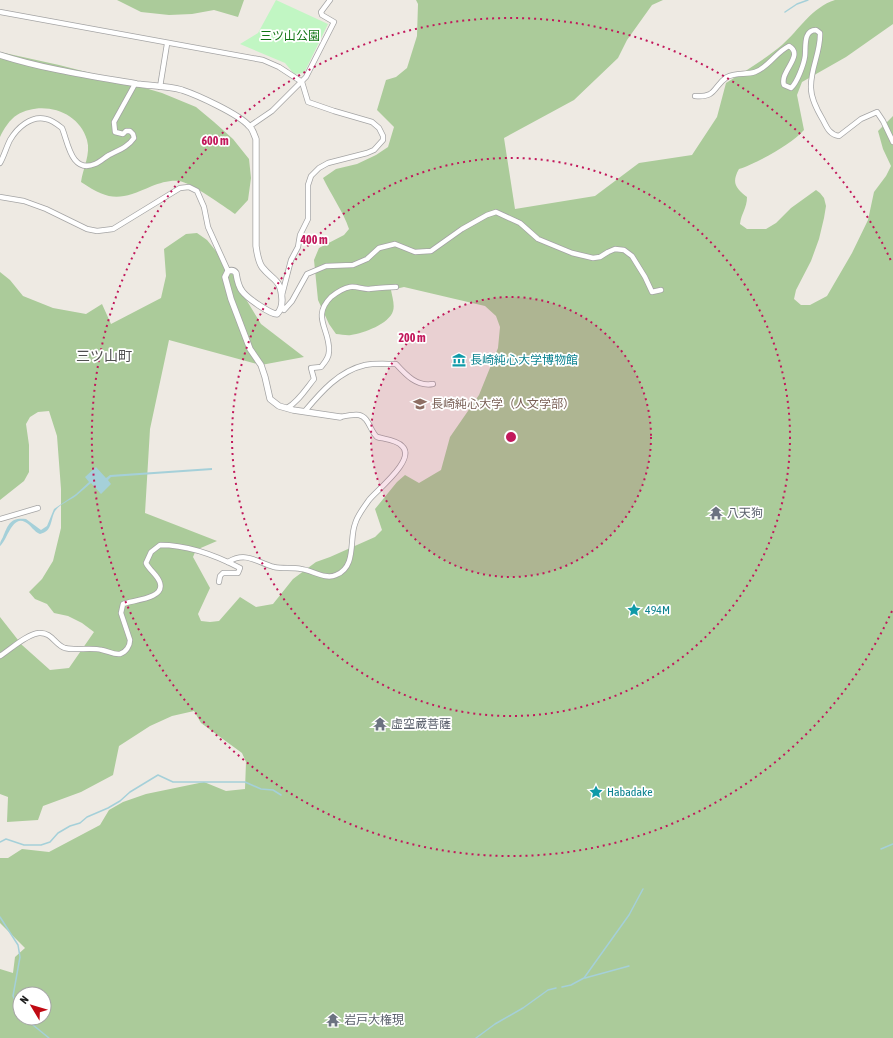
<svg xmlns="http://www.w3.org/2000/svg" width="893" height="1038" viewBox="0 0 893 1038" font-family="'Asap Condensed','Noto Sans JP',sans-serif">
<rect width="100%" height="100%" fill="#eeeae3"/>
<g fill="#abcb9a" fill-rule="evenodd">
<path d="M117 0H244L238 17 214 10 192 14 169 15 141 12Z"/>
<path d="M416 0H663L652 5 627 40 618 58 574 100 504 138 515 209 595 196 639 163 692 155 717 117 726 83C745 71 764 60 782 45 799 30 812 7 835 0H893V24L846 57 802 82 797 95 804 130C792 144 757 163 739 169 731 183 736 188 747 197 747 208 741 214 740 224L747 229H766L776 223 791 208 816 190 820 193 824 198 826 206 824 218 819 239 811 261 796 290 794 299 801 305H810L827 296 852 253 868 220 874 192 886 176 891 166 883 149 878 131 893 116V1038H0V969L13 973 15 957 25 948 0 923V858H8L22 849 49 852 100 825 109 810 123 802 146 794 204 782 226 791 245 789 246 762 242 753 201 723 194 711 172 716 150 726 119 746 113 775 81 792 43 806 38 820 7 822 8 797 0 794V617L22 645 50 670 69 668 94 632 82 623 68 616 54 613 47 604 35 599 29 592 42 579 53 561 61 528V489L57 436 49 411 38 412 30 417 26 424 29 445V472L24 481 0 500V272L10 280 23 296 53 308 86 314 102 304 111 324 161 298 166 276 164 249 186 234 197 233 207 240 229 267 241 291 261 324 304 357 261 365 169 340 150 429 145 513 217 541 196 550 193 557 210 588 198 614 201 621 210 622 219 621 240 597 256 607 273 604 293 579 316 562 330 557 375 537 382 530 375 509 397 482 405 475 419 483 441 470 450 437 479 395 498 348 500 327 496 316 485 306 404 287 391 290C392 296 395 305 393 311 389 324 364 333 351 335 347 336 341 334 336 334L329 324 318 300 314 260 319 248 344 235 349 229C343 211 331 195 323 178L336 169 357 164 376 155 388 147 394 127 377 110 386 80 396 77 407 68 417 36 418 4ZM20 994H44V1018H20Z"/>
<path d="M0 52 59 65 118 80 162 93 196 107 214 122 233 139 249 159 251 178 248 200 235 214C225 207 190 182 179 181 170 180 160 183 152 186 120 200 111 202 81 182 83 168 91 154 87 140 79 111 42 100 17 115 10 119 3 130 0 137Z"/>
</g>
<path fill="#c1f6c3" d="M276 0 328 24 304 73 294 74 285 63 240 44 258 33Z"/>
<path fill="#a5d0d9" d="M96 467 106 478 110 475 212 468V470L111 477 108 480 111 484 101 494 91 483C86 487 81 492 76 496 69 501 60 504 55 511 50 520 53 531 40 534 34 532 31 525 25 522 12 515 7 541 0 546 0 541 1 541 3 537 8 525 10 517 26 519L41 530 47 526 54 509 76 494 89 482 85 477Z"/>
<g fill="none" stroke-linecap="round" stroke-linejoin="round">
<g stroke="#a5d0d9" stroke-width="1.5">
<path d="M785 12 797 4 808 0"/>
<path d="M0 842 6 839 24 845H41L50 842 58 833 70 826 80 823 87 817 108 808 120 801 130 792 158 775 173 782H245L261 789 273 790 281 795"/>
<path d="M881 849 893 844"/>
<path d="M0 917 18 945 20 957 13 996 20 1010"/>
<path d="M585 978 629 966"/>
<path d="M562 987 571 985 584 978 629 915 643 889"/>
<path d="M27 1018 33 1025 49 1038"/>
<path d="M476 1038 495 1024 523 1008 548 990 556 988"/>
</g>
<g stroke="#a4a4a4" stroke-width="6">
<g id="minor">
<path d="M0 12 263 60 279 67 302 82 308 102 334 111 372 122 379 128 383 136V140L374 150 367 153 328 163 319 168 311 176 308 185V219L300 235 298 247 291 260 282 295"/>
<path d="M160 87 167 44"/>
<path d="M695 96C717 98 713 86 727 77 736 72 746 75 755 72 769 67 776 52 789 46 805 55 779 72 784 85L791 88C797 83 804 64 805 56 806 47 803 30 816 30L820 33C821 52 810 69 811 88 811 99 817 110 823 120 827 128 830 135 839 136L861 119 877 112 883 121 893 142"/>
<path d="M250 126 272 111 306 77 334 22 322 15 321 12 330 0"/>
<path d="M0 163C4 156 6 148 10 140 17 128 31 115 46 119 52 120 57 124 62 128 68 142 71 174 95 164 100 162 104 158 109 155 119 150 128 147 134 138L133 134 130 131H126L123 134 115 132 114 122 135 84"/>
<path d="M0 197 24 201 46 209 87 229 97 231 113 229 180 188 189 187 197 191 204 207 208 227 228 271"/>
<path d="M282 306 284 310 292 301 307 274 326 266 353 265 367 259 379 248 395 244 415 252 431 251 462 229 487 215 496 212 520 223 538 239 572 253 593 258 600 257 608 252 615 249 624 250 632 256 645 277 652 292 661 290"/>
<path d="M287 408C298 402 306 389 314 379L311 368 321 367C325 362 329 358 329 351 330 329 311 317 331 297 336 293 344 288 350 287 356 286 362 289 368 289 378 288 387 287 396 287"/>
<path d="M305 411C321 392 339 371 365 365 375 363 386 364 396 364 406 375 417 387 433 384"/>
<path d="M0 519 38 508"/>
<path d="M228 562C246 551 256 562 274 567 283 569 292 567 301 569 312 570 325 580 336 575 357 567 349 539 355 524 357 516 364 507 369 500 377 490 417 459 402 446 397 440 384 439 377 437 370 431 369 417 359 415 354 414 345 416 340 417"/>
<path d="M0 656C11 649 27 634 39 633 52 632 55 645 65 648 77 651 90 647 102 650 108 651 114 655 120 654 126 652 130 646 130 640L121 613 123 604C132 600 165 599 160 583 158 575 149 570 146 563L151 552 160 545C187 545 217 556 240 568L238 573H223L220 576 219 582"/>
</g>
</g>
<g stroke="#a4a4a4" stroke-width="7">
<path id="tertiary" d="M0 55C44 69 91 76 137 84 152 86 168 86 182 90 197 95 239 114 249 126 253 129 254 135 256 139V246C257 253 258 261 262 267 273 281 281 278 282 300 282 306 281 310 277 314 270 314 247 298 242 291 238 286 237 279 236 273 234 270 231 270 228 271L225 277 231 299 250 349 261 365 265 377 270 399 279 406 293 410 340 417"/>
</g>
<use href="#minor" stroke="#fff" stroke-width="4.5"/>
<use href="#tertiary" stroke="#fff" stroke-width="5.5"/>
</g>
<circle cx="511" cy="437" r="140" fill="#c2185b" fill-opacity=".12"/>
<g fill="none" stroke="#c2185b" stroke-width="2" stroke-dasharray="2 4">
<circle cx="511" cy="437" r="140"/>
<circle cx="511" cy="437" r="279"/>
<path d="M892 611A419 419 0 1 1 892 263"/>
</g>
<defs>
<g id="museum-bare" transform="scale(1.08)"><path d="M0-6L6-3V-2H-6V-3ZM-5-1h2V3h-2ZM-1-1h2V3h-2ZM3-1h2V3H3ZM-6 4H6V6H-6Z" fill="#0f9aa8" stroke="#fff" stroke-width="2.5" paint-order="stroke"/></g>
<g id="university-bare" transform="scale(1.08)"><path d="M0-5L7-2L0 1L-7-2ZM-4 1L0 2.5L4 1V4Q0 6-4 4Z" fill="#8d6e63" stroke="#fff" stroke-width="2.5" paint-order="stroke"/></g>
<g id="temple-bare" transform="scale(1.08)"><path d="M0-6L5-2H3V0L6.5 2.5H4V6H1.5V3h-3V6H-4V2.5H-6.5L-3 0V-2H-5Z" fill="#6b7280" stroke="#fff" stroke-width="2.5" paint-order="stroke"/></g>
<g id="sight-bare" transform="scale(1.08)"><path d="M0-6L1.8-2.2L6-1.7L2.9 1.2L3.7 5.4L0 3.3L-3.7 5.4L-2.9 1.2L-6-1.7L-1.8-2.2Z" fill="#0f9aa8" stroke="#fff" stroke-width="2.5" paint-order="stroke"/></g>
</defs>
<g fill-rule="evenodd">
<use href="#museum-bare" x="459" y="360"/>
<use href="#university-bare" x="420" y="404"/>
<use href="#temple-bare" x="716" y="513"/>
<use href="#sight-bare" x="634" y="610"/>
<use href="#temple-bare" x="380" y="724"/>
<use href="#sight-bare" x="596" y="792"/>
<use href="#temple-bare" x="333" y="1020"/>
</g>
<g text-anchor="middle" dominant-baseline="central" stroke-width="3.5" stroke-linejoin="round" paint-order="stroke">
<g font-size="12" fill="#117514" stroke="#fff">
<text x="290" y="36">三ツ山公園</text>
</g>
<g font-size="12" fill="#0d838f" stroke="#fff" text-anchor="start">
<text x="470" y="360">長崎純心大学博物館</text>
<text x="645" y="610">494M</text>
<text x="607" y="792">Habadake</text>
</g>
<g font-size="12" fill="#785e54" stroke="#fff" text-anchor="start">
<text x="431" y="404">長崎純心大学（人文学部）</text>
</g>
<g font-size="12" fill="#5b616d" stroke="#fff" text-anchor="start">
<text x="727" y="513">八天狗</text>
<text x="391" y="724">虚空蔵菩薩</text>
<text x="344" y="1020">岩戸大権現</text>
</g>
<g font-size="14" fill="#505050" stroke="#fff">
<text x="104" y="356">三ツ山町</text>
</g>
</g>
<circle cx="511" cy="437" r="6" fill="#c2185b" stroke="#fff" stroke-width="2"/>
<g font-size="12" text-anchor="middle" font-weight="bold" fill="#c2185b" stroke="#fff" stroke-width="3.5" stroke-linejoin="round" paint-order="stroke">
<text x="215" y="145">600 m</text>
<text x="314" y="244">400 m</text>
<text x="412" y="342">200 m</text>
</g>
<g transform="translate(32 1006) rotate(308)"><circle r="19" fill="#ffffff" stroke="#a5a5a5"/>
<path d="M0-3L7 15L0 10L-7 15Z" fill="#c00a13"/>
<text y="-6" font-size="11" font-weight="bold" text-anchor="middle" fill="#1d1d1d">N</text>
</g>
</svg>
